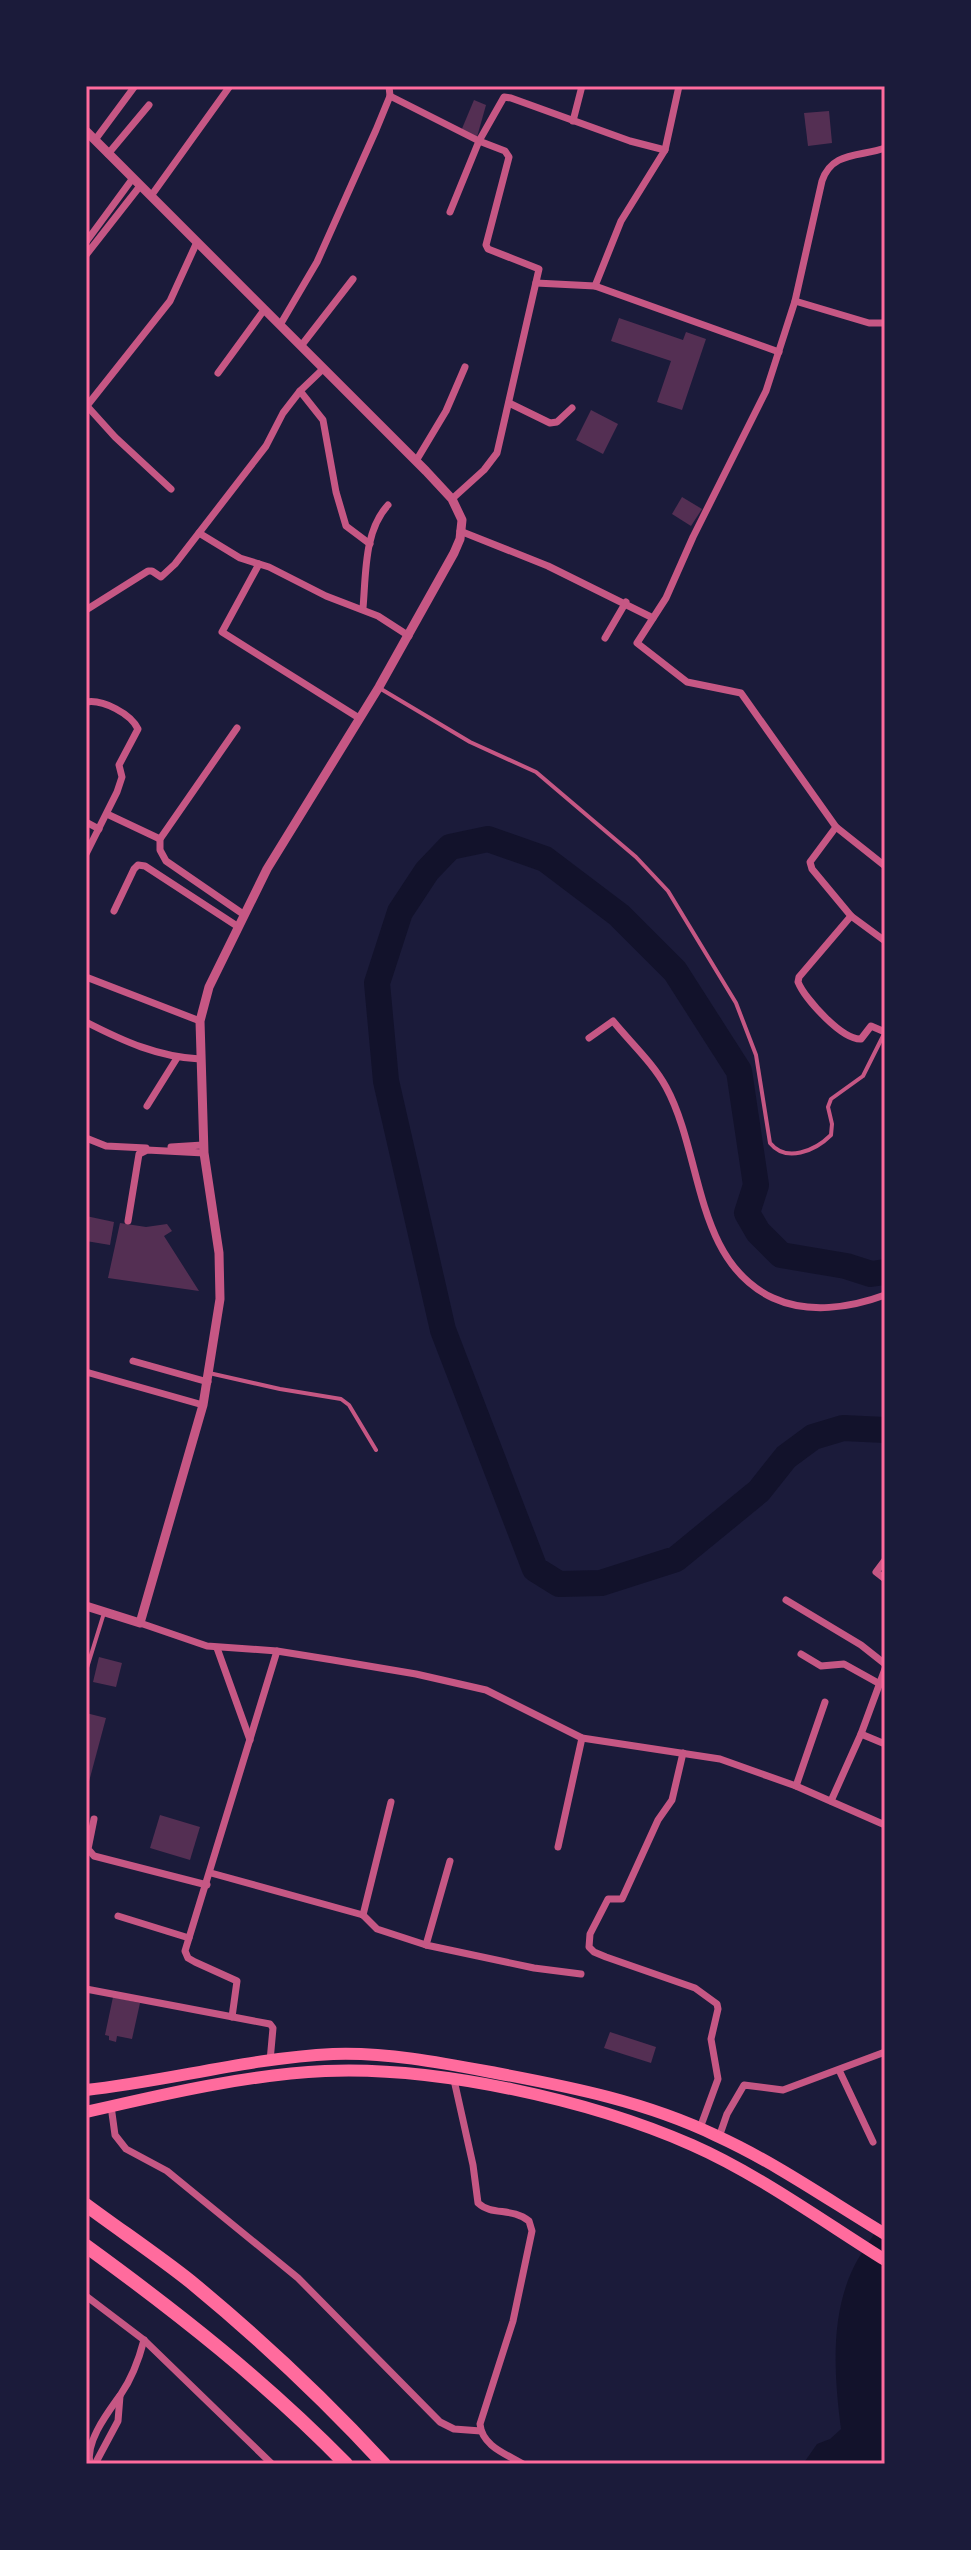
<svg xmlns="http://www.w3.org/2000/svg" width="971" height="2550" viewBox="0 0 971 2550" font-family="'Source Serif 4',serif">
<rect width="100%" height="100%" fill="#1b1b3a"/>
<path fill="#12122b" d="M885 2218V2464H803L817 2444 830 2439 841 2429C834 2374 829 2310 858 2259 866 2245 876 2232 885 2218Z"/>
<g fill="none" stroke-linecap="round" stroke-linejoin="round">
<path stroke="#12122b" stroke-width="26" d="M885 1272 871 1274 846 1266 781 1255 758 1232 747 1213 756 1185 739 1071 675 971 619 915 545 859 488 839 450 847 427 871 400 912 377 983 386 1081 443 1330 535 1569 559 1584 601 1583 676 1559 759 1491 786 1457 813 1437 843 1428 885 1430"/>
</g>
<g fill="#542f53">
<path d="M474 100 486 105 477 137 461 131Z"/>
<path d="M829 111 832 143 808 146 804 113Z"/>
<path d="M619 318 683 340 686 332 706 339 682 410 657 402 671 361 611 341Z"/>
<path d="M591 410 618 424 603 454 576 440Z"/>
<path d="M682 497 702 509 691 526 672 514Z"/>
<path d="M86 1216 114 1222 110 1245 86 1241Z"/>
<path d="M120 1223 146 1227 167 1224 172 1231 164 1236 199 1291 108 1278Z"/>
<path d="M99 1657 122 1663 116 1687 93 1682Z"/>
<path d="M86 1713 106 1718 87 1789H86Z"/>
<path d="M160 1815 200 1827 190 1860 150 1848Z"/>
<path d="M113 1997 140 2003 132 2039 117 2036 116 2042 109 2040V2036L105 2035Z"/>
<path d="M610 2032 656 2047 651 2063 604 2048Z"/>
</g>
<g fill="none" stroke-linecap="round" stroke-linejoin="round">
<g stroke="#c65784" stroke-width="4">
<path d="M381 689 470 742 536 772 636 857 668 891 736 1003 756 1055 770 1143C786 1163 815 1151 831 1135L832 1124 828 1107 831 1099 863 1076 885 1032"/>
<path d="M209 1373 280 1389 341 1399 349 1405 376 1450"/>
<path d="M86 1671 104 1613"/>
</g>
<g stroke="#c65784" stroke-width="7">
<path d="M390 96 479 141 505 151 509 157 486 245 488 249 539 269 497 453 484 470 452 499"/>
<path d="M573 121 582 86"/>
<path d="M95 140 135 86"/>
<path d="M885 148C860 157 832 151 822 181L795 301 766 391 693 537 666 598 637 643 687 682 741 693 836 827 885 866"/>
<path d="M108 154 149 105"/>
<path d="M151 196 230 86"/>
<path d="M450 212 479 141 504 97 511 98 630 141 665 150"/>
<path d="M86 242 133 178"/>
<path d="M86 255 140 186"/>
<path d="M536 283 595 286 779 352"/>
<path d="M595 286 621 221 665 150 679 86"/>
<path d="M795 301 869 323H885"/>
<path d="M280 325 317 262 376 130 390 96 389 86"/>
<path d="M301 346 353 279"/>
<path d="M218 373 264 310"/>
<path d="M300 391 323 420 336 492 346 526 370 544"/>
<path d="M509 403 550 423 557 422 572 408"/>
<path d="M87 406 115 437 171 489"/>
<path d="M86 407 170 301 197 242"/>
<path d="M416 461 446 411 465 367"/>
<path d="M460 531 548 566 653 618"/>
<path d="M199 533 240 558 269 567 326 596 378 616 409 636"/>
<path d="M259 564 222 632 359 718"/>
<path d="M363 608C366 574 364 531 388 505"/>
<path d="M86 610 148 571H152L161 577 175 564 266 446 283 413 300 391 323 369"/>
<path d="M605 638 626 602"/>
<path d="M86 702C103 699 131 714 138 729L119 765 122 777 117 792 86 854"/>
<path d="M237 728 160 839V850L166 861 243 914"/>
<path d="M107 814 160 839"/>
<path d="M86 822 99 829"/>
<path d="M836 827 810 862 812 869 851 916 885 941"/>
<path d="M114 911 134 869 138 865 145 866 237 926"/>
<path d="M851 916 799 977 798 982C805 999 842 1040 861 1039L871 1026 885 1032"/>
<path d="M86 977 200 1021"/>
<path d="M86 1022C123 1041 158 1057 200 1059"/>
<path d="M589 1038 613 1021C630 1042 653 1063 666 1087 703 1155 694 1261 773 1298 808 1314 850 1308 885 1295"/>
<path d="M147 1106 177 1058"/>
<path d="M86 1138 106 1146 146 1148"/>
<path d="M171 1147 203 1145"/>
<path d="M128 1221 139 1154 147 1150 204 1153"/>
<path d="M133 1361 208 1382"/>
<path d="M86 1372 203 1405"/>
<path d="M885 1560 876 1572 885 1579"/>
<path d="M786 1600 861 1645 885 1664"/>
<path d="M140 1623 207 1646 277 1651 333 1660 416 1674 486 1690 582 1738 720 1759 796 1786 885 1825"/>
<path d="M217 1648 250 1740"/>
<path d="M801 1654 821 1666 844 1664 880 1684"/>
<path d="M861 1734 885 1744"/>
<path d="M683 1753 672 1800 658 1820 622 1899H608L590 1934 589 1947 594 1952 606 1957 695 1988 717 2004 718 2009 711 2039 718 2079 700 2128"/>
<path d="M796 1786 825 1702"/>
<path d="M831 1801 861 1734 885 1669"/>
<path d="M94 1819 88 1849 94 1856 207 1885"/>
<path d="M558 1847 582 1738"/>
<path d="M450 1861 426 1945 534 1968 581 1974"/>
<path d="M211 1873 363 1915"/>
<path d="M363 1915 391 1802"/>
<path d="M363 1915 377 1929 426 1945"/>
<path d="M118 1916 189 1938"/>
<path d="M86 1989 270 2024 273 2028 270 2061"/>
<path d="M232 2017 237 1981 195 1962 188 1958 185 1951 277 1651"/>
<path d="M839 2070 873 2142"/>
<path d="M454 2080 473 2165 478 2203C492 2216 512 2207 529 2221L532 2231 513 2321 480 2424C482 2446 506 2454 523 2464"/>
<path d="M111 2106 115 2135 126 2149 167 2171 298 2278 440 2422 454 2429 481 2431"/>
<path d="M719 2137 727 2114 744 2085 783 2090 885 2052"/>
<path d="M86 2296 144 2340 272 2464"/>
<path d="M90 2464C85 2441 109 2411 121 2394 132 2378 139 2359 144 2340"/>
<path d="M95 2464 118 2421 120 2396"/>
</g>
<path stroke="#c65784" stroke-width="9" d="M86 131 426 471 452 499 462 520 460 539 454 553 379 687 267 869 209 987 200 1021 204 1153 219 1253 220 1299 203 1405 140 1623 86 1606"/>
<g stroke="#ff6b9d" stroke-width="12">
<path d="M86 2090C168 2081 250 2058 333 2054 387 2052 443 2063 496 2073 571 2087 647 2102 717 2136 776 2163 830 2201 885 2234"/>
<path d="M86 2112C164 2094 245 2075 325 2071 437 2066 590 2100 692 2145 758 2174 824 2222 885 2260"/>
</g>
<g stroke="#ff6b9d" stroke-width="14">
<path d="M86 2205C121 2231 157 2255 191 2282 259 2338 324 2399 384 2464"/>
<path d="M86 2246C178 2313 266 2382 346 2464"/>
</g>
</g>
<rect width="971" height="2550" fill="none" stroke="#1b1b3a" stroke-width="176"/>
<rect x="88" y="88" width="795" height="2374" fill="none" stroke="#ff6b9d" stroke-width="3"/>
</svg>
